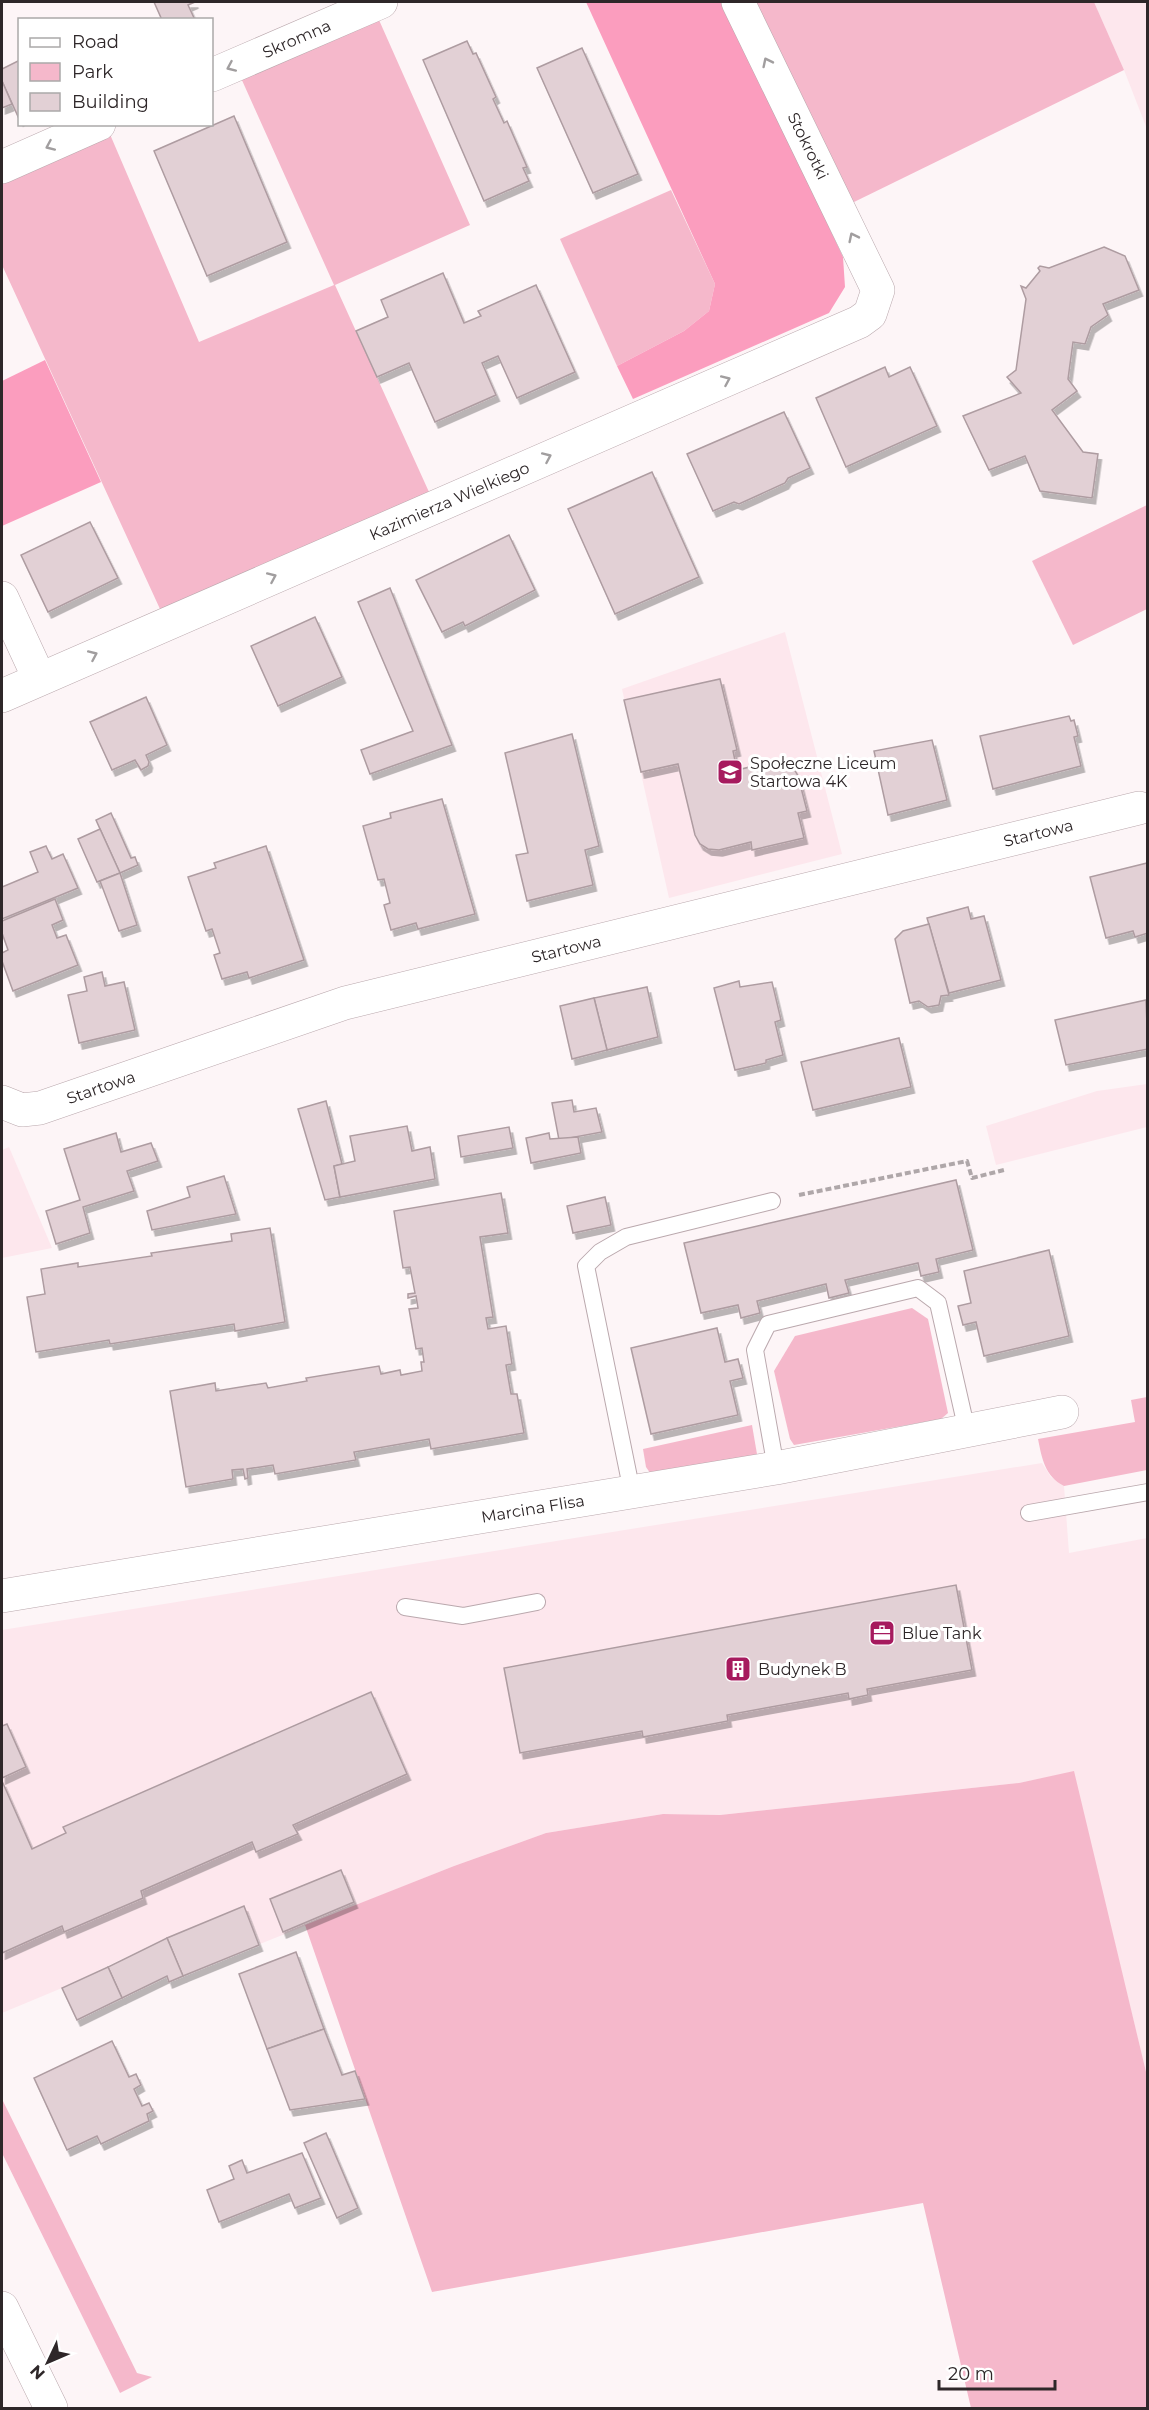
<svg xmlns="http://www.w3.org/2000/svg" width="1149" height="2410" viewBox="0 0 1149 2410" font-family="Montserrat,sans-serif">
<defs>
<filter id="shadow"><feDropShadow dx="3.5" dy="6" stdDeviation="0" flood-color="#0004"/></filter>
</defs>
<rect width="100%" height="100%" fill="#fdf5f7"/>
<g fill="#fde7ed">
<path d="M1094 2H1147V129L1124 70Z"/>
<path d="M785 632 842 854 669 898 622 689Z"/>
<path d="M1147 1084V1127L996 1165 986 1126 1097 1091Z"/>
<path d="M9 1147 52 1248 2 1258V1150Z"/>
<path d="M1042 1463 1051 1477 1064 1486 1069 1553 1147 1538V2076L1073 1772 1019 1783 720 1815 663 1814 546 1833 454 1866 260 1944 243 1906 166 1938 62 1988 2 2013V1630Z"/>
</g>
<g fill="#f5b8cb">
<path d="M754 2H1094L1124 70 852 203Z"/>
<path d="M379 20 470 225 335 285 429 492 160 609 2 265V180L109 132 199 342 334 285 241 78Z"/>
<path d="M671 190 715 284 709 311 684 331 617 366 560 239Z"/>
<path d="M1147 505V609L1073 645 1032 561Z"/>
<path d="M912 1308 928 1319 948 1413 941 1419 794 1445 790 1439 774 1371 795 1336Z"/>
<path d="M1147 1397V1470L1064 1486C1045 1476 1042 1459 1038 1439L1135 1422 1131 1400Z"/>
<path d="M752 1425 758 1460 655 1480 646 1467 643 1449Z"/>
<path d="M1074 1771 1147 2076V2408H971L923 2203 432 2292 305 1925 454 1866 546 1833 663 1814 720 1815 1019 1783Z"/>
<path d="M2 2099 137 2373 152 2377 120 2393 2 2153Z"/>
</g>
<g fill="#fb9dbe">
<path d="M586 2H724L843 257 845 287 829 313 633 399 617 366 684 331 709 311 715 284Z"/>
<path d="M45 360 101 482 2 526V381Z"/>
</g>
<g fill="#e2d0d5" stroke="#ae9ca1" stroke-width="1.5" filter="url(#shadow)">
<path d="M154 2H195L188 5 195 20H162Z"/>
<path d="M467 41 473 54 476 53 496 97 493 99 504 123 507 121 527 167 523 168 529 181 484 201 423 60Z"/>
<path d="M582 48 638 174 593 193 537 68Z"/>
<path d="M20 60V121L2 81V69Z"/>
<path d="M2 81 12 104 2 108Z"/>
<path d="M234 116 287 242 207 276 154 151Z"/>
<path d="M1104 247 1125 256 1139 290 1103 304 1108 315 1091 327 1085 344 1073 342 1068 379 1077 391 1052 410 1083 452 1098 454 1092 498 1040 491 1025 456 989 470 963 416 1021 393 1007 377 1016 370 1026 299 1021 286 1026 288 1040 271 1038 268 1040 266 1049 268Z"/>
<path d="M443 273 464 323 481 316 478 311 536 285 575 372 517 398 498 356 482 363 496 395 435 422 409 363 377 377 356 331 388 317 381 300Z"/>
<path d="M885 367 889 377 910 367 937 426 846 467 816 398Z"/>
<path d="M784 412 810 468 788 478 785 483 739 504 734 502 713 511 687 454Z"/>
<path d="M652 472 699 577 615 614 568 509Z"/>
<path d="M90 522 118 578 48 612 21 555Z"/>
<path d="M509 535 535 590 465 626 463 622 442 632 416 580Z"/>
<path d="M390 588 452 745 370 774 361 750 413 731 358 602Z"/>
<path d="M315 617 342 677 278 706 251 646Z"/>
<path d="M720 679 737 750 733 751 737 770 775 761 787 762 793 767 798 776 807 811 798 813 804 838 752 850 751 842 719 850 708 849 700 844 695 835 678 764 641 772 624 700Z"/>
<path d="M146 697 167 745 146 755 149 762 148 766 141 770 135 760 112 770 90 722Z"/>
<path d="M1069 716 1071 721 1074 720 1078 736 1074 737 1081 766 993 789 980 736Z"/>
<path d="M572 734 599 846 585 850 593 885 527 901 516 855 528 853 505 753Z"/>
<path d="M932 740 947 800 888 815 874 751Z"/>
<path d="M442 799 475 914 418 929 416 923 391 930 384 905 390 903 384 879 378 880 363 826 391 818 390 813Z"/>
<path d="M111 813 131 858 135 857 138 865 120 873 96 820Z"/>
<path d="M100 829 120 873 97 882 78 839Z"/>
<path d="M46 846 52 859 63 854 78 888 2 919V887L38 872 30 852Z"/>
<path d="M266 846 304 960 249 978 247 972 222 979 214 955 220 953 212 929 206 931 188 877 216 868 214 863Z"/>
<path d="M1147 863 1148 933 1135 937 1133 931 1106 938 1090 877Z"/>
<path d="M120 873 137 925 119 931 100 881Z"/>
<path d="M55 899 63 920 52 925 57 938 66 935 78 965 13 991 2 961V953L8 950 2 933V921Z"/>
<path d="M968 907 971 919 984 916 1001 980 949 993 927 918Z"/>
<path d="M929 924 949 995 941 996 939 1005 928 1007 919 1001 910 1003 895 939 903 931Z"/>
<path d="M102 972 105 986 124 982 135 1030 79 1043 68 995 87 991 84 977Z"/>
<path d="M739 981 740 987 772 982 781 1020 775 1022 783 1055 766 1060V1063L735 1070 714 988Z"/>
<path d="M647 987 658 1037 607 1050 594 998Z"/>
<path d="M594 998 607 1050 572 1059 560 1006Z"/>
<path d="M1146 1000 1148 1049 1066 1065 1055 1020Z"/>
<path d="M899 1038 911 1087 813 1110 801 1062Z"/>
<path d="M572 1100 574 1112 596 1108 602 1132 559 1140 552 1103Z"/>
<path d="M326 1101 342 1164 334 1166 340 1197 325 1200 298 1109Z"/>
<path d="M407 1126 412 1151 430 1147 435 1179 340 1197 334 1166 355 1161 350 1136Z"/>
<path d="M509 1127 513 1148 461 1157 458 1136Z"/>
<path d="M116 1133 121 1152 151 1143 158 1161 127 1171 134 1191 83 1207 90 1233 56 1244 46 1211 80 1200 64 1149Z"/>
<path d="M549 1133 550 1139 578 1137 581 1153 531 1163 526 1138Z"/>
<path d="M224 1176 236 1214 152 1230 147 1211 190 1197 187 1187Z"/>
<path d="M956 1180 973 1250 936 1259 939 1272 921 1276 918 1263 845 1280 849 1293 829 1298 826 1284 757 1301 760 1313 741 1318 738 1305 701 1313 684 1243Z"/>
<path d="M501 1193 508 1233 480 1237 493 1317 486 1318 488 1329 506 1326 512 1364 506 1365 511 1394H517L524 1433 431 1449 429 1439 354 1452 356 1460 275 1474 273 1465 247 1469 248 1478 245 1479 243 1469 232 1470 233 1479 186 1487 170 1391 215 1383 216 1391 266 1383 268 1388 307 1381 306 1378 379 1366 381 1374 400 1370 401 1375 422 1371 421 1362H424L422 1348 416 1349 409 1309 418 1308 416 1296 408 1298V1294L415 1293 410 1267 403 1268 394 1211Z"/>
<path d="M605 1197 611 1225 573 1233 567 1206Z"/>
<path d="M270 1228 285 1322 235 1331 234 1324 110 1344 109 1340 36 1352 27 1297 45 1294 41 1269 78 1263V1267L152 1256 151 1253 232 1241 231 1234Z"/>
<path d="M1049 1250 1069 1336 984 1356 976 1322 963 1325 958 1306 971 1303 964 1271Z"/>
<path d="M717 1328 725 1362 738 1359 743 1378 730 1381 738 1415 651 1434 631 1348Z"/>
<path d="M956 1585 972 1670 867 1689 868 1695 849 1699 848 1693 727 1715 728 1721 643 1737 642 1731 520 1753 504 1668Z"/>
<path d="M371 1692 407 1774 293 1825 298 1834 256 1852 252 1842 141 1891 143 1898 64 1932 62 1926 2 1953V1781L32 1849 66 1833 63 1827Z"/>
<path d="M7 1724 26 1767 2 1778V1726Z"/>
<path d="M341 1870 354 1902 283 1932 270 1899Z"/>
<path d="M244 1906 259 1945 183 1976 167 1938Z"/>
<path d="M167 1938 183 1976 169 1982 167 1976 122 1998 108 1967Z"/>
<path d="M296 1952 324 2029 267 2049 239 1974Z"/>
<path d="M108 1967 122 1998 77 2020 62 1988Z"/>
<path d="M324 2029 342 2075 355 2071 365 2099 290 2110 267 2049Z"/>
<path d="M112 2041 129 2077 136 2074 141 2085 134 2089 142 2106 149 2103 153 2111 147 2114 149 2121 101 2144 97 2136 67 2150 34 2078Z"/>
<path d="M326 2133 358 2208 337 2218 304 2143Z"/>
<path d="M302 2153 321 2198 295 2208 289 2194 219 2222 207 2190 234 2179 229 2166 242 2160 247 2173Z"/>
</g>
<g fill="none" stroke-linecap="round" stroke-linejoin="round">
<g stroke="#baa8ad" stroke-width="18">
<g id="service">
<path d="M776 1468 755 1350 768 1324 918 1288 938 1303 967 1431"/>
<path d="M632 1492 586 1266 600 1252 626 1237 772 1201"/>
<path d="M1029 1513 1148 1492"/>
<path d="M405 1607 463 1616 537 1602"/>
</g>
</g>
<g stroke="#baa8ad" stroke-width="34">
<g id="minor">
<path id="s1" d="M212 75 381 2"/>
<path d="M2 167 99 124"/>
<path d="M2 598 39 678"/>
<path id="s2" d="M2 696 859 322 870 314 878 290 738 2"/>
<path id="s3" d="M2 1102 22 1110 40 1108 345 1003 1139 808"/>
<path id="s4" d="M2 1596 776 1468 1062 1412"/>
</g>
</g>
<g stroke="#baa8ad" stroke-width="34">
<path id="primary" d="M2 2308 51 2408"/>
</g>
<path stroke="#afa7a9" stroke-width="4" stroke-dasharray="6 3" stroke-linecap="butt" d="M799 1195 967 1161 972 1178 1004 1170"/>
<use href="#service" stroke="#fff" stroke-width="16"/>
<use href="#minor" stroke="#fff" stroke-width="33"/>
<use href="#primary" stroke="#fff" stroke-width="33"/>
</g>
<defs><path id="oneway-chevron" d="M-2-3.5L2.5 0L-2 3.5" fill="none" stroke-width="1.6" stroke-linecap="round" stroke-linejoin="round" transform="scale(1.5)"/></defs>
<g stroke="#a19e9f">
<use href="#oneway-chevron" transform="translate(767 62) rotate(-116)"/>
<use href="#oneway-chevron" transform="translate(231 67) rotate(156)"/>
<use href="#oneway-chevron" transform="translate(50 146) rotate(156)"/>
<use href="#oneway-chevron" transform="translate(853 237) rotate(-116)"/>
<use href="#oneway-chevron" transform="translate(726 380) rotate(-24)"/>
<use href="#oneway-chevron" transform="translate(547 457) rotate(-24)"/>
<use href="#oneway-chevron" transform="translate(272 577) rotate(-24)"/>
<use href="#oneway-chevron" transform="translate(93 655) rotate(-24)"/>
</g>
<defs>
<g id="school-square" transform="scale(1.35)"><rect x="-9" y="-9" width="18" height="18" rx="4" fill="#a61a5e" stroke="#fff"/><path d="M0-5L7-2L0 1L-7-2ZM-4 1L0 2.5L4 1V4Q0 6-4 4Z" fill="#fff"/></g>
<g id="office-square" transform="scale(1.35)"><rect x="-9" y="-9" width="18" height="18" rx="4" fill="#a61a5e" stroke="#fff"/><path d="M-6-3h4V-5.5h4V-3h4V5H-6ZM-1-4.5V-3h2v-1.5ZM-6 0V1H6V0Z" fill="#fff"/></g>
<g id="building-square" transform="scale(1.35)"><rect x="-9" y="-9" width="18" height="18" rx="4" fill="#a61a5e" stroke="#fff"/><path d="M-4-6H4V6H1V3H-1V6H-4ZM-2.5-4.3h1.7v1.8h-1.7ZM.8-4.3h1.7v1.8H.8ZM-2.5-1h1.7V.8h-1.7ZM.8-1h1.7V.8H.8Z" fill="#fff"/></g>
</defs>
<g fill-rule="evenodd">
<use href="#school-square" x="730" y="772"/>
<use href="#office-square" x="882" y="1633"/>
<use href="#building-square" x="738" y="1669"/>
</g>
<g text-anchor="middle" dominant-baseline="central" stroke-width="6" stroke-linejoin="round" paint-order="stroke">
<g font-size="16" fill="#2e2729" stroke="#fff">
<text stroke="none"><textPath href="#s1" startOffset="92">Skromna</textPath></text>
<text transform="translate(808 146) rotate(64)">Stokrotki</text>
<text stroke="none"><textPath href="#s2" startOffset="488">Kazimierza Wielkiego</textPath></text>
<text stroke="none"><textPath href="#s3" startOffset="1076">Startowa</textPath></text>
<text stroke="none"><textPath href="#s3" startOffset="590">Startowa</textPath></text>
<text stroke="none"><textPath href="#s3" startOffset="104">Startowa</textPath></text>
<text stroke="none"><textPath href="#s4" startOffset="538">Marcina Flisa</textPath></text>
</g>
<g font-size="16" fill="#2e2729" stroke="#fff" text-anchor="start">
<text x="750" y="763">Społeczne Liceum<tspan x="750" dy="18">Startowa 4K</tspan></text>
<text x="902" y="1633">Blue Tank</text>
<text x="758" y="1669">Budynek B</text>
</g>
</g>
<rect width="1149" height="2410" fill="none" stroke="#2e2729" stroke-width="6"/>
<rect x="18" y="18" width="195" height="108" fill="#ffffff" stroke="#aba9a9" stroke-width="1.5"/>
<rect x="30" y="38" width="30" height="9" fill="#ffffff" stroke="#aba9a9" stroke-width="1.5"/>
<text x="72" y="48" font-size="18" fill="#2e2729">Road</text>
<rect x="30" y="63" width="30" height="18" fill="#f5b8cb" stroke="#aba9a9" stroke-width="1.5"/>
<text x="72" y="78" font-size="18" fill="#2e2729">Park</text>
<rect x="30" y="93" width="30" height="18" fill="#e2d0d5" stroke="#aba9a9" stroke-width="1.5"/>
<text x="72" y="108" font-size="18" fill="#2e2729">Building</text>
<g transform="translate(48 2362) rotate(226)" stroke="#ffffff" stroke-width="4.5" paint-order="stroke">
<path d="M0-4.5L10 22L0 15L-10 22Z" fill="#2e2729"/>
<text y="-9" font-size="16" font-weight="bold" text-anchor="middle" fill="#2e2729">N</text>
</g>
<path d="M939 2380v9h116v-9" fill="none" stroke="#2e2729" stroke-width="3"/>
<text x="948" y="2380" font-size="18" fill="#2e2729" stroke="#ffffff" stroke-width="4.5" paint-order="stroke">20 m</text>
</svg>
